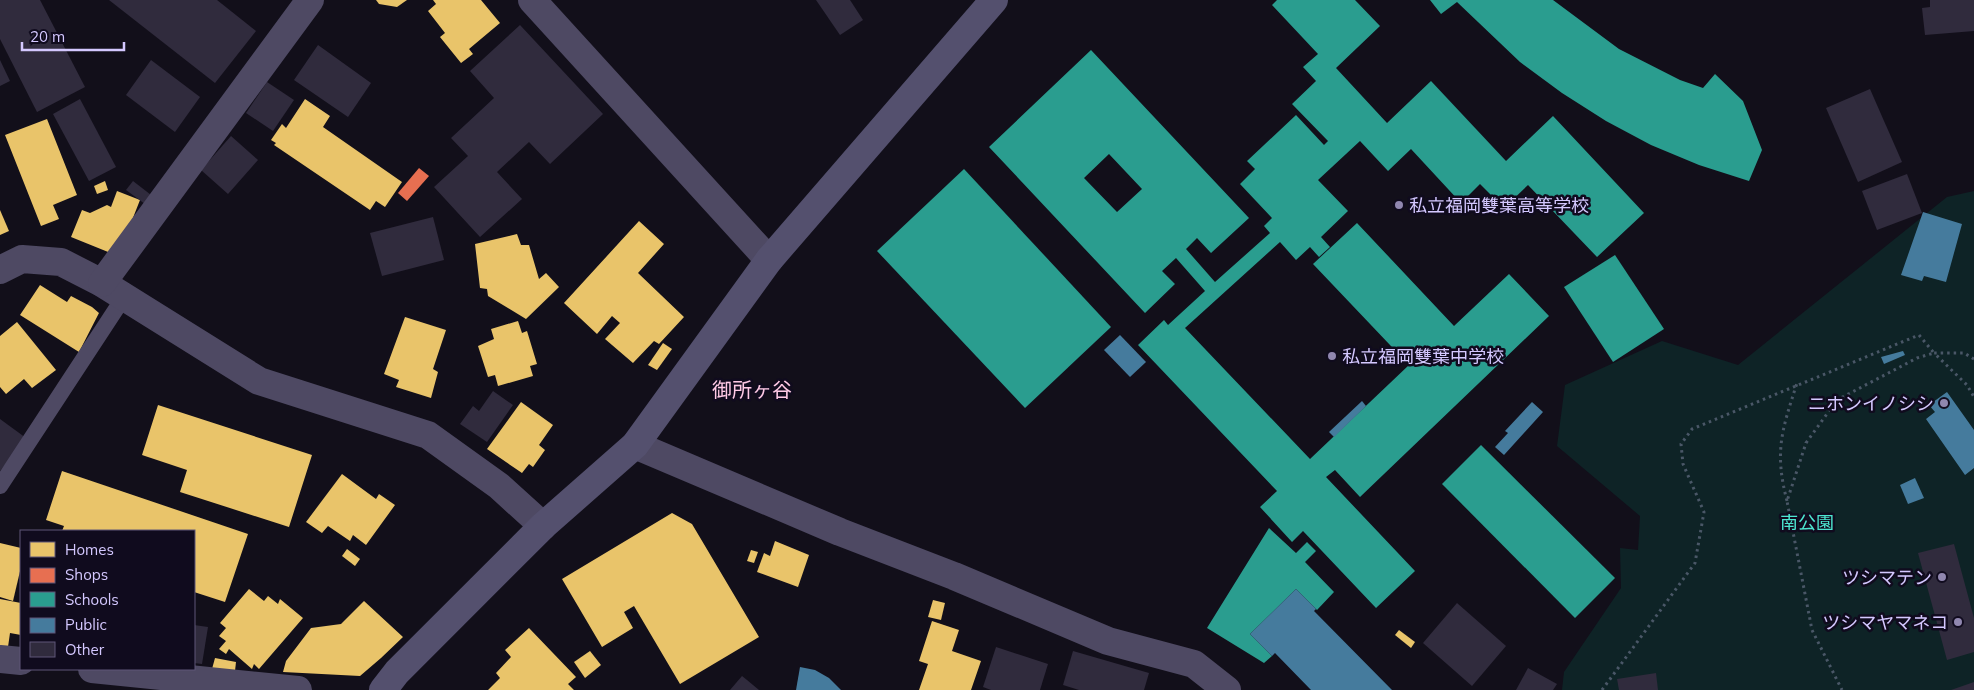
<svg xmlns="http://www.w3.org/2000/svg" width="1974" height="690" viewBox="0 0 1974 690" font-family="Mulish,'Noto Sans JP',sans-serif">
<rect width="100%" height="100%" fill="#120f1a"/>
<path fill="#0e2326" d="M1974 191V690H1562L1564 672 1621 588 1620 548 1638 550 1640 516 1557 446 1565 385 1662 341 1738 365 1947 197Z"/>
<g fill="#e9c46a">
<path d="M376 0H407L397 7 379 4Z"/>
<path d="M433 0H481L500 23 469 49 473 54 461 63 440 37 445 33 428 11 436 4Z"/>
<path d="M305 99 330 116 323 127 402 182 385 207 376 201 370 210 274 145 276 143 271 140 282 124 286 128Z"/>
<path d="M47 119 77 195 53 205 59 219 41 226 5 135Z"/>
<path d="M105 181 108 190 97 194 94 186Z"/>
<path d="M117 191 140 200 118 256 71 237 82 210 90 213 107 205 111 207Z"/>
<path d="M0 210 9 231 0 235Z"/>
<path d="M639 221 664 244 638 273 684 317 659 344 654 341 633 363 605 339 620 323 612 316 597 334 564 303Z"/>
<path d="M517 234 521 245H529L539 279 546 273 559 287 526 319 488 296 487 289 480 288 475 244Z"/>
<path d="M40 285 67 302 71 296 92 307 99 313 79 352 20 315Z"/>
<path d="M405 317 446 330 433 369 438 372 431 398 396 387 399 380 384 374Z"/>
<path d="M518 321 522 333 527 331 537 364 530 366 533 376 498 386 495 375 488 377 478 346 494 339 491 329Z"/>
<path d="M17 322 56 370 32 388 24 379 6 394 0 387V336Z"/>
<path d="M663 343 672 349 657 370 648 365Z"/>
<path d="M521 402 553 425 539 445 545 450 533 467 529 464 522 473 487 449Z"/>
<path d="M158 405 312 455 289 527 180 492 187 470 142 455Z"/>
<path d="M62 471 248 534 225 602 194 592V531H62L64 526 46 520Z"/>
<path d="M342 474 376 499 379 494 395 505 366 545 353 535 350 541 328 526 322 533 306 522Z"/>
<path d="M672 513 692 524 759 637 680 684 634 606 624 612 633 628 602 647 562 579Z"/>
<path d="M775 541 809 555 798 587 757 572 764 553 770 556Z"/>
<path d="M0 543 21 548V567L13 601 0 597Z"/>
<path d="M347 549 360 559 355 566 342 556Z"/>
<path d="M751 550 758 552 754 563 747 561Z"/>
<path d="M249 589 264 601 268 596 278 604 280 599 303 618 259 669 254 664 252 669 229 649 226 654 219 649 226 641 219 636 226 628 220 623Z"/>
<path d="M0 599 21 603V635L10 633 8 647 0 646Z"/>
<path d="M933 600 945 603 941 620 928 617Z"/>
<path d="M364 601 403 637 381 658 360 676 283 672 286 661 311 628 341 624Z"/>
<path d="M932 621 959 630 952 651 981 661 971 690H919L928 664 919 661Z"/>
<path d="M529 628 576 677 568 684 574 690H488L500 678 496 673 511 657 505 650Z"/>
<path d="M1399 630 1415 642 1411 648 1395 635Z"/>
<path d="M590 651 601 665 585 678 574 662Z"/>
<path d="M215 658 236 662 235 671 212 669Z"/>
</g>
<path fill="#e76f51" d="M419 168 429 176 407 201 398 193Z"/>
<g fill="#2a9d8f" fill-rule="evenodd">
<path d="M1277 0H1355L1380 26 1336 68 1387 123 1431 81 1506 161 1553 116 1644 213 1597 257 1528 185 1504 208 1480 184 1461 203 1411 149 1388 171 1360 141 1318 180 1348 211 1321 237 1330 247 1319 257 1310 247 1296 260 1280 242 1185 328 1310 459 1409 365 1313 264 1357 223 1454 326 1509 274 1549 316 1360 497 1335 470 1326 477 1415 571 1376 608 1303 531 1292 542 1260 507 1277 491 1138 345 1164 320 1168 325 1205 291 1176 258 1162 271 1175 284 1145 313 989 147 1091 50 1249 218 1211 253 1197 238 1186 249 1215 282 1270 233 1264 226 1272 218 1240 184 1255 169 1247 161 1296 115 1324 145 1328 141 1292 104 1316 81 1303 67 1318 54 1272 5ZM1109 154 1142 189 1117 212 1084 178Z"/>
<path d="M1430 0H1553L1619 49 1680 80 1703 88 1715 74 1743 101 1762 150 1749 181 1699 165 1651 145 1606 121 1562 93 1520 62 1457 2 1441 14Z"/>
<path d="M964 169 1111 327 1025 408 877 251Z"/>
<path d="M1615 255 1664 329 1613 362 1564 287Z"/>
<path d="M1481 445 1615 578 1575 618 1442 484Z"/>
<path d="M1269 528 1296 553 1307 542 1316 551 1305 562 1334 592 1317 610 1296 589 1250 634 1272 656 1264 663 1207 628Z"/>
</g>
<g fill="#457b9d">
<path d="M1923 212 1962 224 1946 282 1924 276 1922 281 1901 275Z"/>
<path d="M1120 335 1146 362 1130 377 1104 350Z"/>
<path d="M1903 351 1905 355 1884 364 1881 357Z"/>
<path d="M1947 392 1974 430V468L1965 475 1926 419 1935 412 1929 405Z"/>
<path d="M1362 401 1366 406 1334 437 1329 432Z"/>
<path d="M1532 402 1543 412 1504 455 1495 447 1508 433 1505 431Z"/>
<path d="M1915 478 1924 498 1908 504 1900 485Z"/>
<path d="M1296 589 1316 609 1314 611 1392 690H1311L1275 653 1272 656 1250 634Z"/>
<path d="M800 667 815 670 829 678 841 690H796Z"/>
</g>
<g fill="#302b3d">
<path d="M0 0H40L85 87 37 112 0 39Z"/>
<path d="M109 0H217L256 31 215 83Z"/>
<path d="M816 0H850L863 20 840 35Z"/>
<path d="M1930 0H1974V31L1925 35 1922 8 1930 7Z"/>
<path d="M520 25 603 114 550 164 529 142 497 172 522 199 480 237 434 187 468 156 451 138 494 98 470 71Z"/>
<path d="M318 45 371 83 348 117 294 80Z"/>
<path d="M0 60 10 81 0 86Z"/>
<path d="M151 60 200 97 175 132 126 95Z"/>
<path d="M267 82 294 100 273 131 246 113Z"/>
<path d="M1870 89 1902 162 1858 182 1826 108Z"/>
<path d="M80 99 116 167 89 181 53 114Z"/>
<path d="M231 136 258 160 228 194 201 170Z"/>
<path d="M1907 174 1922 213 1877 230 1862 191Z"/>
<path d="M133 181 155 198 149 207 126 190Z"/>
<path d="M433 217 444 260 382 276 370 233Z"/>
<path d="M493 391 513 405 487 442 460 424 473 406 479 411Z"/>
<path d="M0 419 26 438 0 471Z"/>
<path d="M1954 544 1974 618V652L1947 660 1918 553Z"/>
<path d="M1457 603 1506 646 1472 686 1423 643Z"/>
<path d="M194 625 208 627 202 664 194 663Z"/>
<path d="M996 647 1048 664 1040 690H991L983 687Z"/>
<path d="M1073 651 1149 673 1144 690H1079L1063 685Z"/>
<path d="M1528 668 1557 684 1553 690H1516Z"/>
<path d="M1656 673 1658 690H1619L1617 679Z"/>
<path d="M742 676 747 680 759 690H730Z"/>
<path d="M1974 682V690H1951Z"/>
</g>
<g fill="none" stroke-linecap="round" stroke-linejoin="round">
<g stroke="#4a5767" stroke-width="3" stroke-dasharray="2.5 4" stroke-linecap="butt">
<path d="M1974 359 1964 353H1934L1967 385 1974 397"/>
<path d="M1787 501C1774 451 1782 430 1797 383"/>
<path d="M1602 690 1695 563 1704 512 1683 464 1681 444 1692 429 1919 335 1934 353 1917 358 1837 400 1806 443 1787 501 1812 630 1842 690"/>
</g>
<path stroke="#4e4963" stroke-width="16" d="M0 486 124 297"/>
<g stroke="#4e4963" stroke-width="28">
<path d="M532 0 769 260"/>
<path d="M0 270 22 259 61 262 102 283 259 381 428 435 499 486 543 526"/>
<path d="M102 283 310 0"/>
<path d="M635 445 840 532 954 576 1108 641 1194 664 1227 690"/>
<path d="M0 659 21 661"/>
<path d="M92 669 298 690"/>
</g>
<path stroke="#54506e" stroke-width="28" d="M383 690 397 672 543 526 635 445 769 260 994 0"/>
</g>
<g fill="#9087af" stroke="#100b1e" stroke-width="2">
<circle cx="1399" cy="205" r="5"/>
<circle cx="1332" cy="356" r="5"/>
<circle cx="1944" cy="403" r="5"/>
<circle cx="1942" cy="577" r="5"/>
<circle cx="1958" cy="622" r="5"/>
</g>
<g text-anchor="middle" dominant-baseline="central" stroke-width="5" stroke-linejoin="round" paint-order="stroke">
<g font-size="18" fill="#d4c8ff" stroke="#100b1e" text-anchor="end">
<text x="1409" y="205" text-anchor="start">私立福岡雙葉高等学校</text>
<text x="1342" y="356" text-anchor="start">私立福岡雙葉中学校</text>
<text x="1934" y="403">ニホンイノシシ</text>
<text x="1932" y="577">ツシマテン</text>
<text x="1948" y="622">ツシマヤマネコ</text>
</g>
<g font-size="18" fill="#4de6d0" stroke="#100b1e">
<text x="1807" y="522">南公園</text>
</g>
<g font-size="20" fill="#ffcae6" stroke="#100b1e">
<text x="752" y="389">御所ヶ谷</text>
</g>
</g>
<rect x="20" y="530" width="175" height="140" fill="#100b1e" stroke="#5e5778"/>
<rect x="30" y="542" width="25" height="15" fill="#e9c46a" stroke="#5e5778"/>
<text x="65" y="555" font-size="15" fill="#d4c8ff">Homes</text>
<rect x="30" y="568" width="25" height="15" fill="#e76f51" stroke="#5e5778"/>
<text x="65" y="580" font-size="15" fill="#d4c8ff">Shops</text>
<rect x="30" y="592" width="25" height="15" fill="#2a9d8f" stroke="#5e5778"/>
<text x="65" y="605" font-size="15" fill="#d4c8ff">Schools</text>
<rect x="30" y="618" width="25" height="15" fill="#457b9d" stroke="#5e5778"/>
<text x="65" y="630" font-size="15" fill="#d4c8ff">Public</text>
<rect x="30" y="642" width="25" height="15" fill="#302b3d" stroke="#5e5778"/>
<text x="65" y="655" font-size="15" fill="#d4c8ff">Other</text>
<path d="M22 42v8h102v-8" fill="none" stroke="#d4c8ff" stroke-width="2.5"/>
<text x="30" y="42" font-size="15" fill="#d4c8ff" stroke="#100b1e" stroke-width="4" paint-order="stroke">20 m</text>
</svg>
